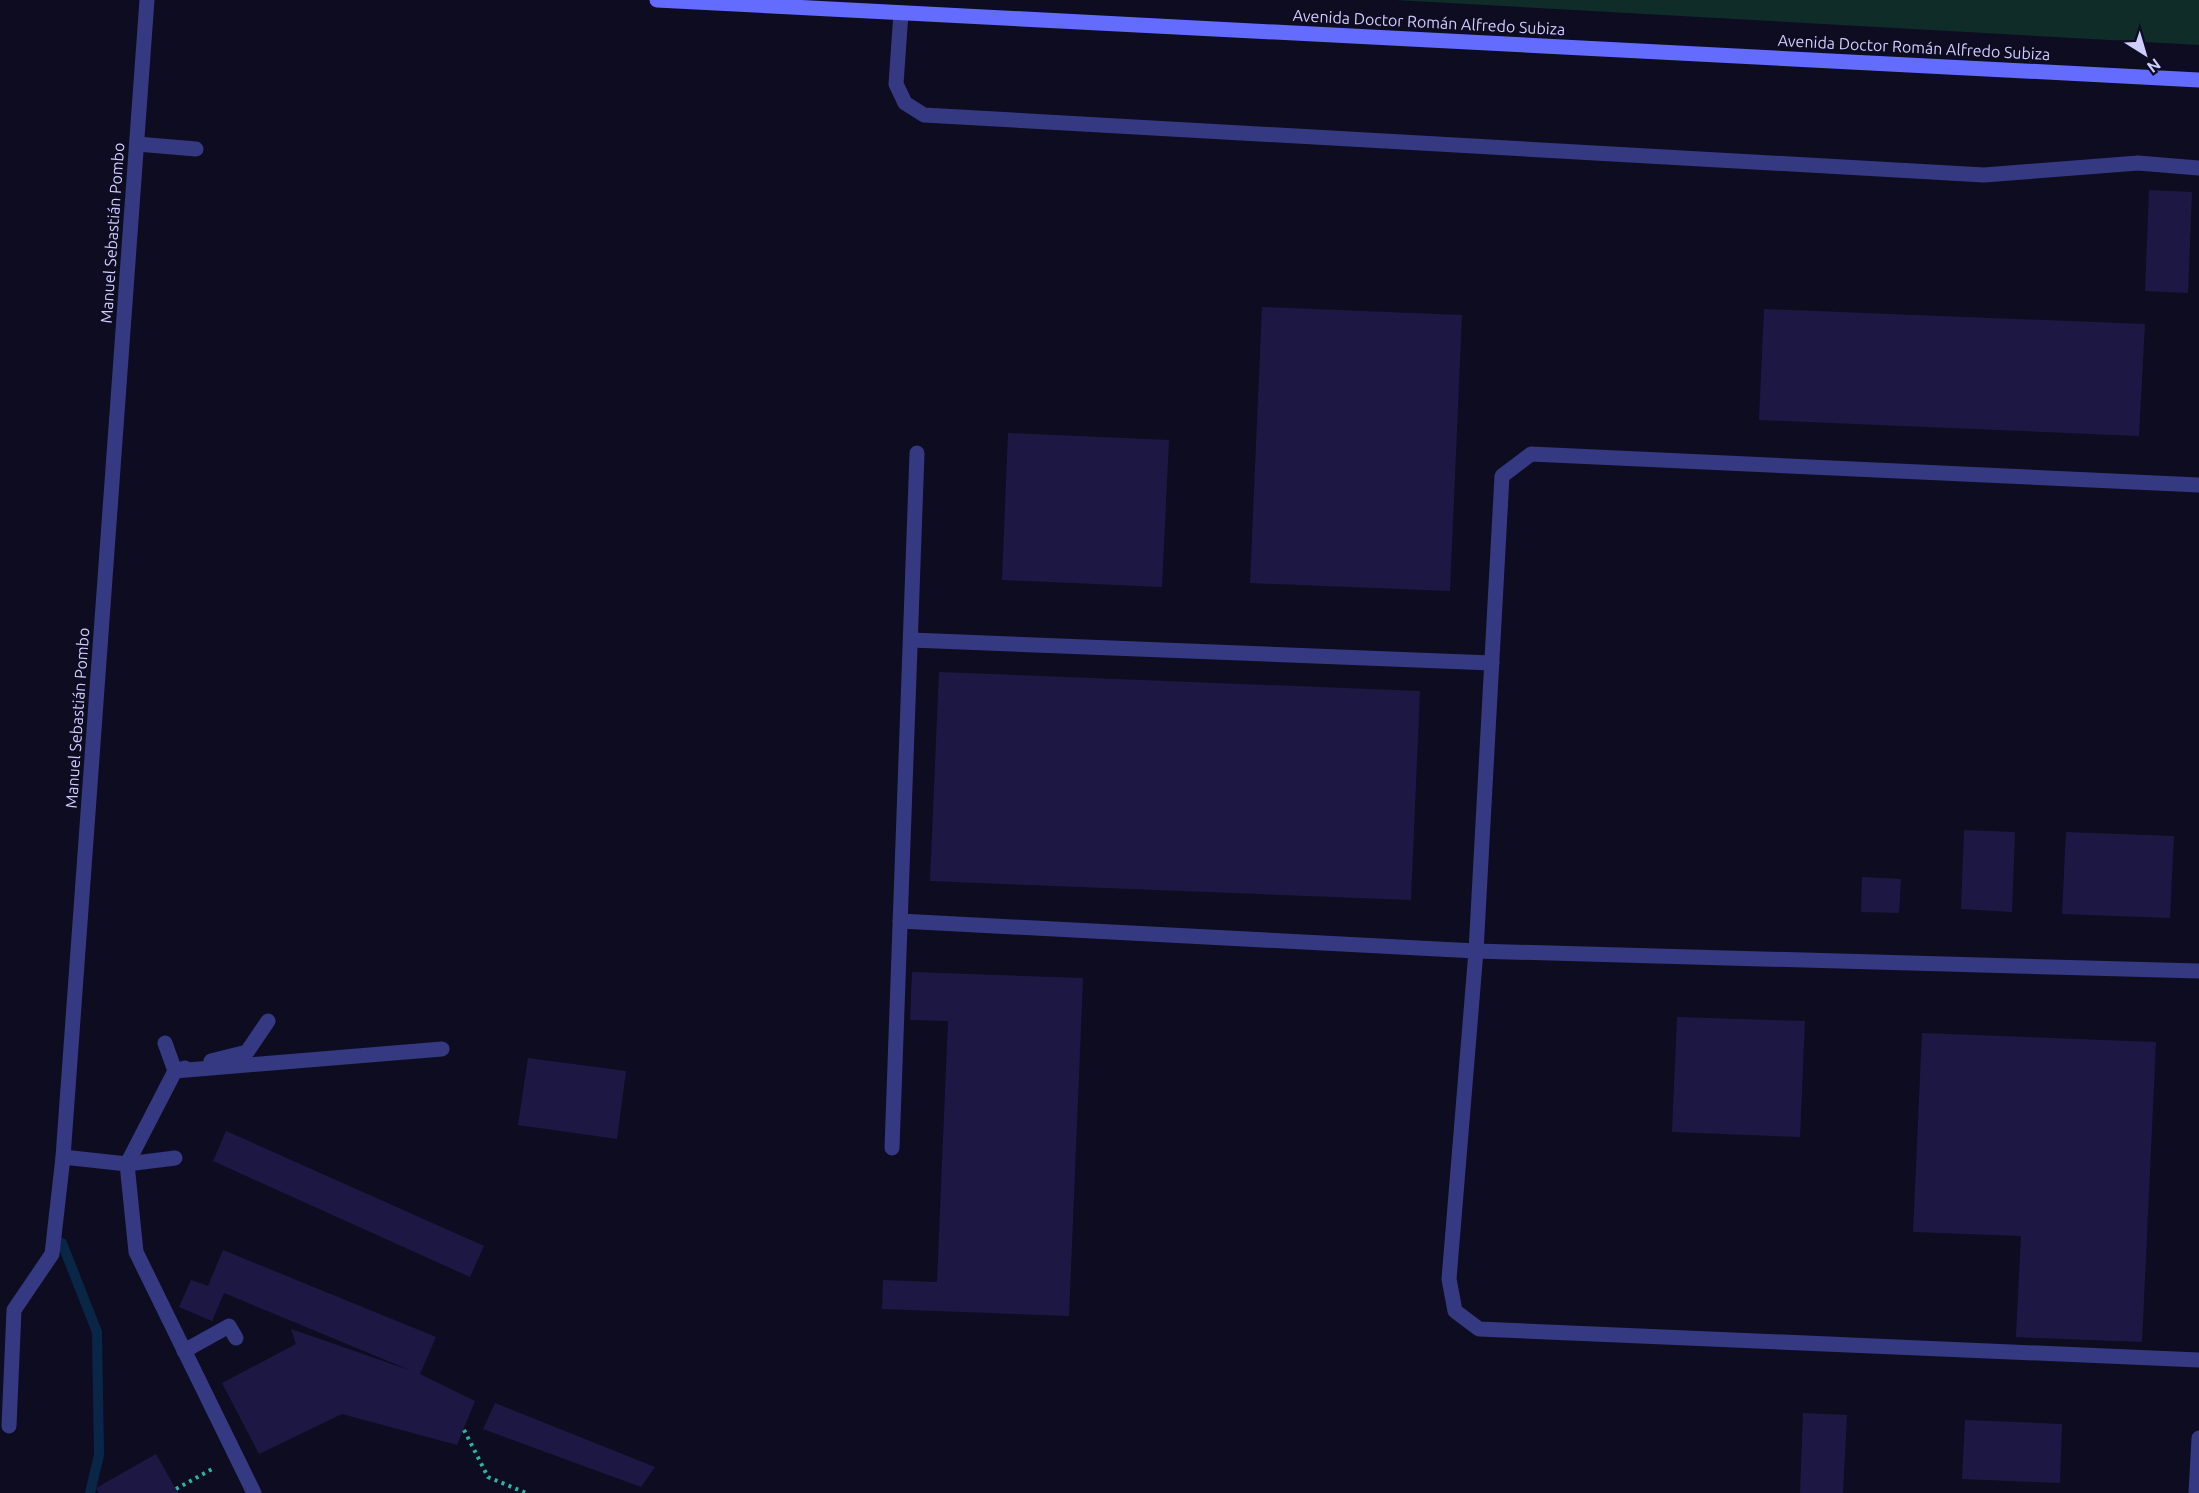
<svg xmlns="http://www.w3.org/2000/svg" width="2199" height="1493" viewBox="0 0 2199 1493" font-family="Ubuntu,sans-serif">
<rect width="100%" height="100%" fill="#0e0c21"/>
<path fill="#0f2c28" d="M1395 0H2199V45Z"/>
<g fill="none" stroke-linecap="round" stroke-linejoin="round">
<path stroke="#0a2647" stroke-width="10" d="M62 1243 97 1332 99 1455 90 1493"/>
</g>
<g fill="#1d1843">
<path d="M2149 190 2192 192 2188 293 2145 291Z"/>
<path d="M1262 307 1462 315 1450 591 1250 583Z"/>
<path d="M1764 309 2145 324 2139 436 1759 420Z"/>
<path d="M1008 433 1169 440 1162 587 1002 580Z"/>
<path d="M939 672 1420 691 1411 900 930 881Z"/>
<path d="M1964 830 2015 832 2012 912 1961 909Z"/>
<path d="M2066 832 2174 836 2170 918 2062 914Z"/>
<path d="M1862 877 1901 879 1899 913 1861 912Z"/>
<path d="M912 972 1083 978 1069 1316 882 1309 883 1280 937 1282 948 1021 910 1020Z"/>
<path d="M1677 1017 1805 1021 1800 1137 1672 1132Z"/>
<path d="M1922 1033 2156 1042 2142 1342 2016 1337 2021 1236 1913 1232Z"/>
<path d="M528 1058 626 1071 617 1139 518 1125Z"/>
<path d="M226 1131 484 1246 470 1277 213 1161Z"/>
<path d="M223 1250 436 1337 420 1374 475 1401 457 1445 342 1414 259 1454 222 1383 296 1344 291 1329 412 1371 224 1293 212 1321 179 1307 191 1280 208 1286Z"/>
<path d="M495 1403 655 1467 641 1487 483 1429Z"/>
<path d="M1803 1413 1847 1415 1843 1493H1800Z"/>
<path d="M1965 1420 2062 1424 2060 1483 1962 1479Z"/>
<path d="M156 1454 178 1493H99L96 1488Z"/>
</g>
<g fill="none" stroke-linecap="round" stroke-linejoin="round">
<g stroke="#29b7a3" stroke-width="4" stroke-dasharray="3 4.5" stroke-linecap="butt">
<path d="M464 1430 488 1477 526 1493"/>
<path d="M176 1489 214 1468"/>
</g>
<g stroke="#353982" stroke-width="15">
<path d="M901 13 896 84 905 103 924 115 1984 175 2138 163 2199 168"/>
<path d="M137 144 196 149"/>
<path d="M2199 485 1531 454 1502 476 1476 951 1449 1279 1455 1311 1479 1329 2199 1360"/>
<path d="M911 640 1492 663"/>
<path d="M900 921 1476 951 2199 971"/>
<path d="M165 1043 175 1071 442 1049"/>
<path d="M211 1061 247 1052 268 1021"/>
<path d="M892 1148 917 453"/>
<path d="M63 1157 127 1164 175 1071 185 1068"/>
<path d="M175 1158 127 1164 136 1252 254 1493"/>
<path d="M184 1351 229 1326 236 1338"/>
<path d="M2196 1493 2199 1438"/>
</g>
<path stroke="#353982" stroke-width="15" d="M9 1426 14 1310 52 1254 63 1157 147 0"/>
<path stroke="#646cff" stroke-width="15" d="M657 0 2199 80"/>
</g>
<g text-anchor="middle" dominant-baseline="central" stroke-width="4.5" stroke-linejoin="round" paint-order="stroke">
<g font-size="16" fill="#cecdff" stroke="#0e0c21">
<text transform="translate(1429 22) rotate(3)">Avenida Doctor Román Alfredo Subiza</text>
<text transform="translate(1914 47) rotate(3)">Avenida Doctor Román Alfredo Subiza</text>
<text transform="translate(112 233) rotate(-86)">Manuel Sebastián Pombo</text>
<text transform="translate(77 718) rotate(-86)">Manuel Sebastián Pombo</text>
</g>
</g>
<g transform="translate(2145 54) rotate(143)" stroke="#0e0c21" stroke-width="4.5" paint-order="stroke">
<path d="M0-4.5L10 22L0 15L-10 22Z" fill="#cecdff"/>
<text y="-9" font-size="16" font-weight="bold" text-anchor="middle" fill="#cecdff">N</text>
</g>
</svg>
